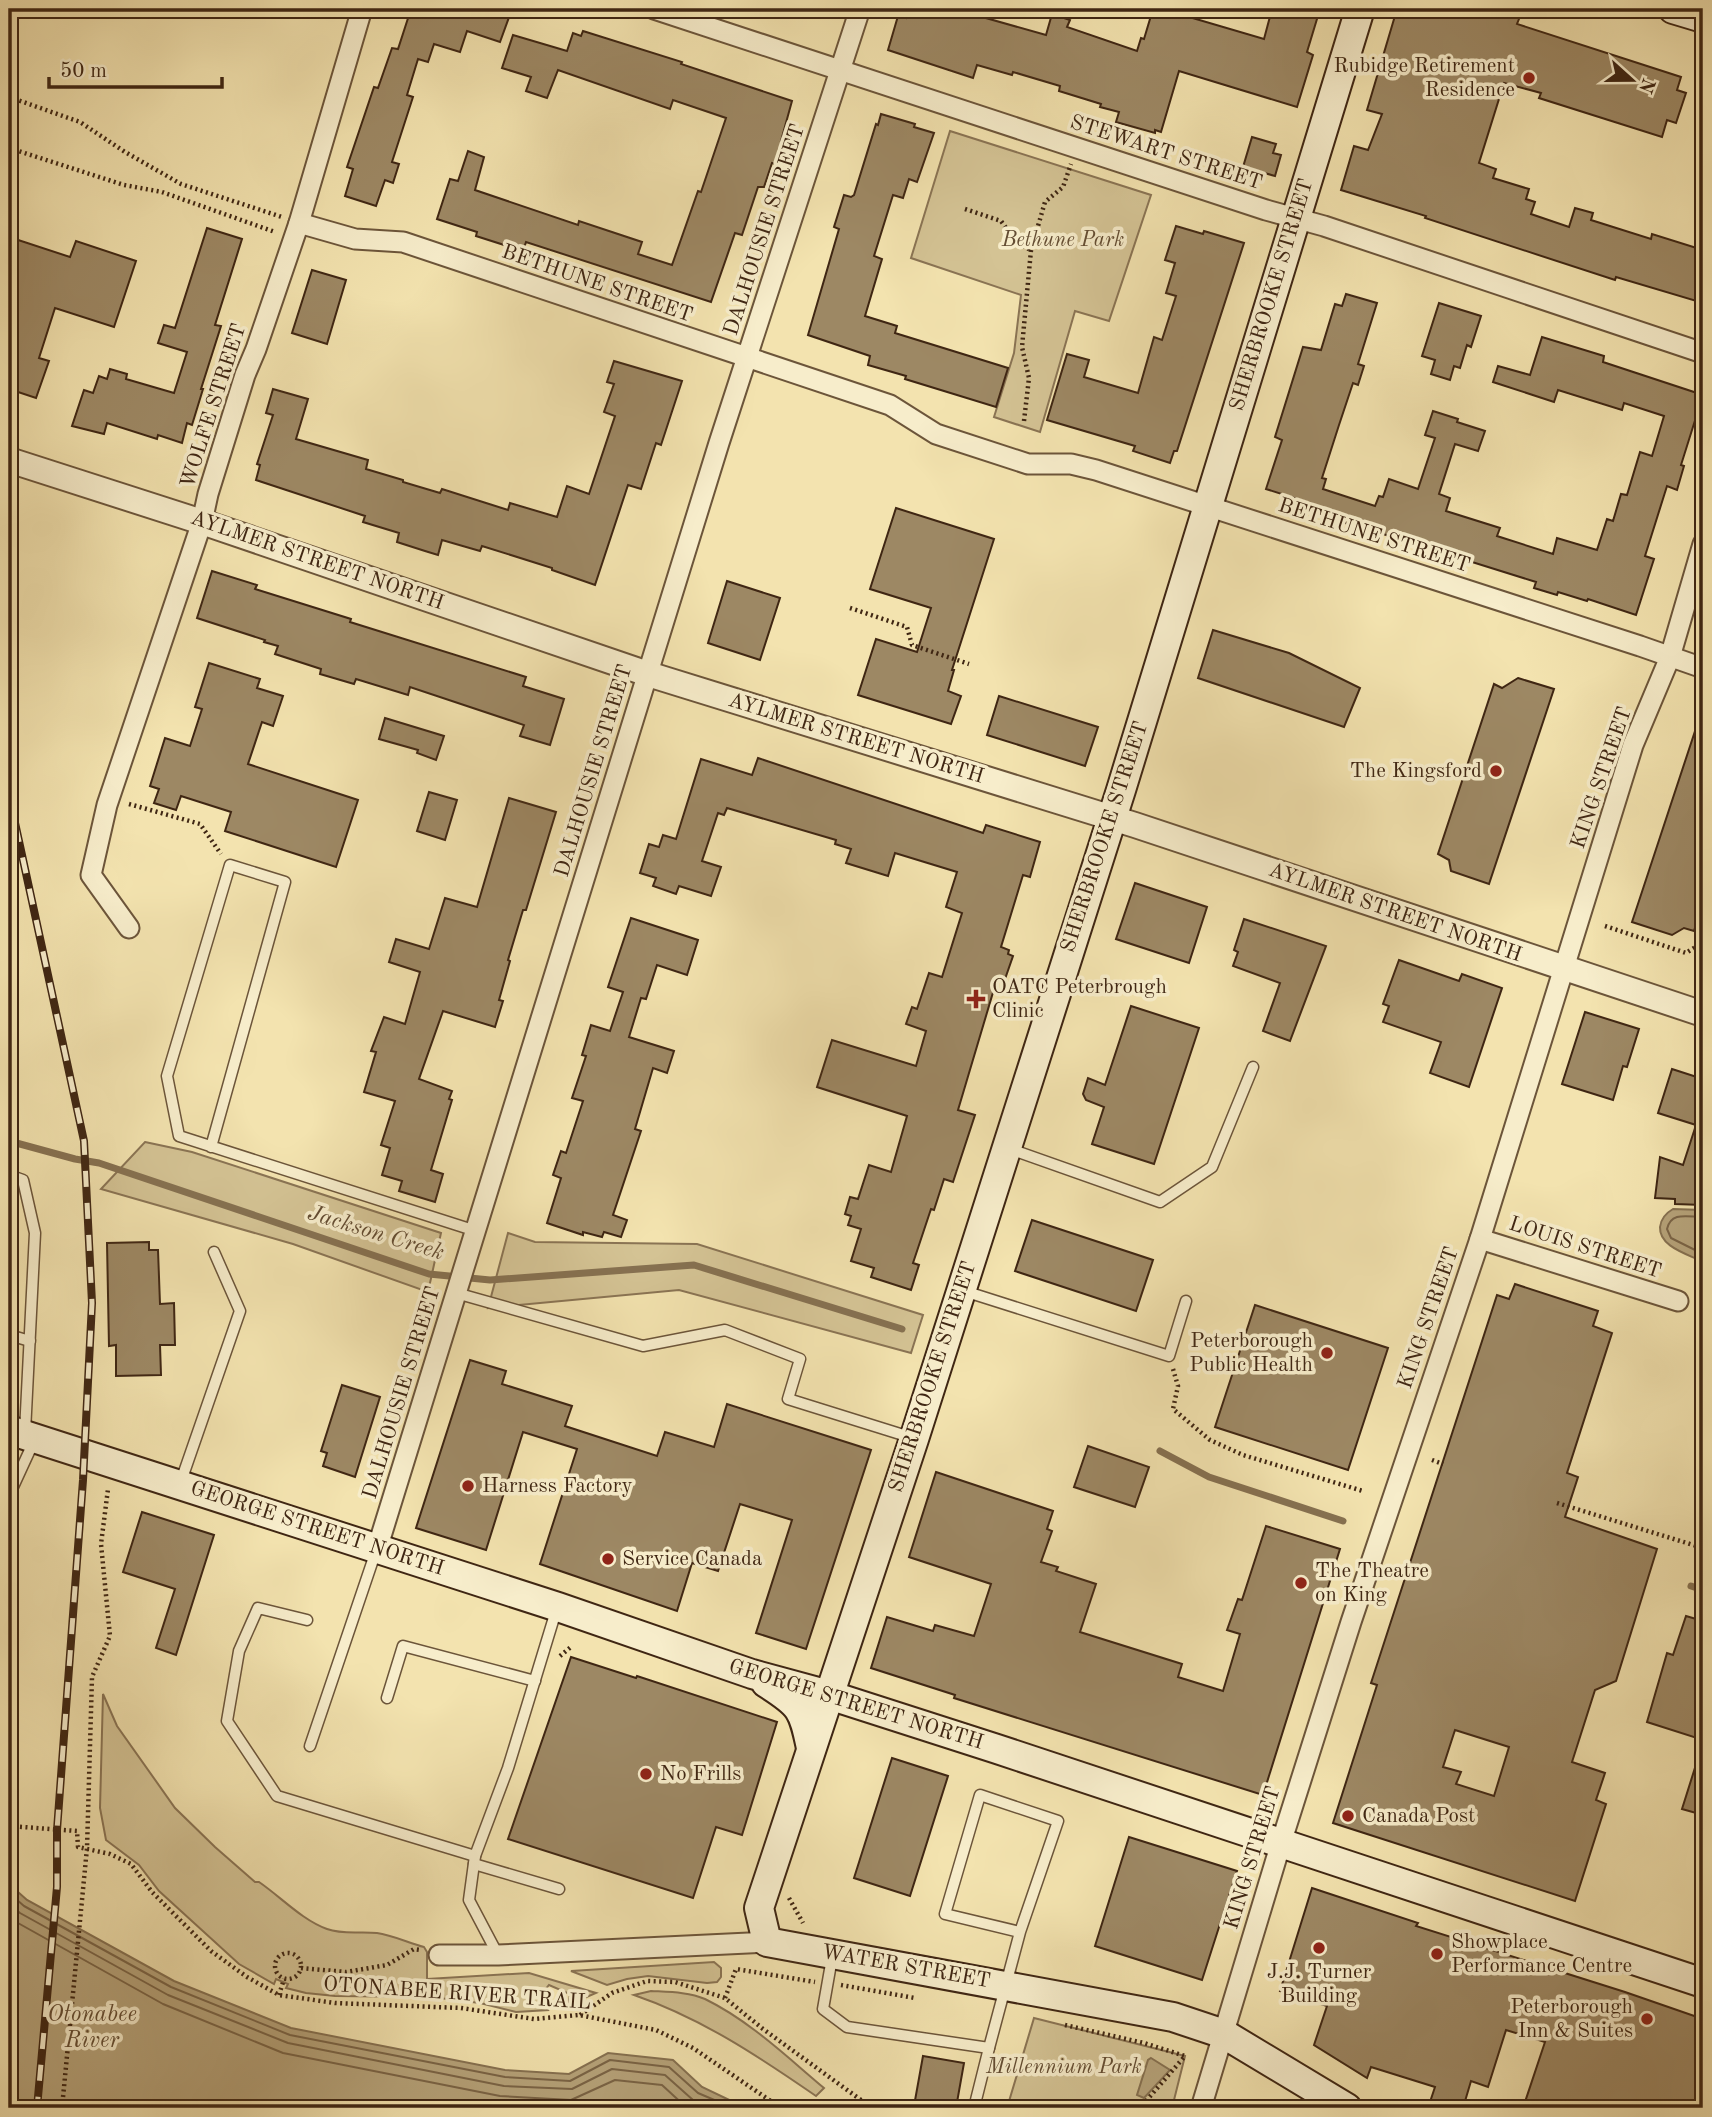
<svg xmlns="http://www.w3.org/2000/svg" width="1712" height="2117" viewBox="0 0 1712 2117" font-family="'Old Standard TT',serif">
<rect width="100%" height="100%" fill="#f3e3af"/>
<filter id="stains"><feTurbulence type="fractalNoise" baseFrequency=".00286" numOctaves="4"/><feColorMatrix values="0 0 0 0 .2 0 0 0 0 .09 0 0 0 0 .02 0 0 0 .5 -.17"/></filter>
<radialGradient id="worn" r=".72"><stop offset=".6" stop-color="#630" stop-opacity="0"/><stop offset="1" stop-color="#630" stop-opacity=".3"/></radialGradient>
<g fill="#d4c394" stroke="#8a7454" stroke-width="2">
<path d="M950 131 1151 195 1109 321 1075 311 1040 432 994 417 1014 353 1021 295 911 258Z"/>
<path d="M145 1142 192 1152 441 1233 428 1292 293 1244 101 1189Z"/>
<path d="M508 1233 535 1242 697 1244 923 1315 911 1353 679 1290 488 1308Z"/>
<path d="M103 1694 117 1726 175 1808 215 1847 255 1882H259C281 1897 302 1920 327 1929 344 1935 360 1931 377 1933 392 1935 409 1943 424 1947L427 1952V1979L529 1973 596 1993 568 2005 570 1994 549 1985 541 1995 548 2010 516 2012 480 2003 431 1997 335 1996 306 1993 286 1988 288 1984 276 1979 274 1984 239 1964 159 1891 139 1865 106 1840 100 1808Z"/>
<path d="M714 1962 721 1968V1977L717 1982 707 1983 648 1976 627 1979 607 1985 571 1971Z"/>
<path d="M651 1991C669 1992 689 1992 705 1999 750 2021 787 2057 824 2088L816 2096C758 2056 701 2018 634 1995Z"/>
<path d="M1034 2018 1185 2056 1172 2108H1007Z"/>
</g>
<g fill="#b6a37a" stroke="#867151" stroke-width="2">
<path d="M1673 1209 1703 1210V1262C1688 1254 1659 1247 1660 1227 1661 1218 1666 1213 1673 1209Z"/>
<path d="M9 1884 27 1900 174 1981 291 2028 505 2070 569 2074 608 2053 673 2060 702 2087 746 2108H9Z"/>
<path d="M1151 2058 1170 2070 1144 2098 1137 2095 1148 2060Z"/>
</g>
<g fill="none" stroke-linecap="round" stroke-linejoin="round">
<g stroke="#7a6446" stroke-width="2">
<path d="M1703 1217C1688 1217 1671 1211 1667 1229L1671 1238 1703 1254"/>
<path d="M9 1893 24 1906 171 1987 290 2035 505 2077 570 2081 610 2060 669 2067 698 2093 733 2108"/>
<path d="M9 1904 20 1913 168 1995 288 2043 504 2086 572 2089 612 2069 665 2075 693 2100 711 2108"/>
<path d="M9 1918 163 2004 283 2053 500 2096 571 2100 615 2080 662 2085 687 2108"/>
</g>
<g stroke="#867151" stroke-width="7">
<path d="M9 1141 75 1159 99 1163 429 1274 490 1280 694 1265 902 1329"/>
<path d="M1160 1451 1209 1477 1343 1521"/>
<path d="M1691 1586 1703 1590"/>
</g>
</g>
<g fill="#9d8864" stroke="#3f2613" stroke-width="2" fill-rule="evenodd">
<path d="M411 9H512L500 42 467 31 460 52 434 44 428 62 418 59 407 95 413 97 392 162 399 164 393 183 385 180 376 206 345 196 353 169 347 167 374 87 378 88 392 48 398 49Z"/>
<path d="M926 9H954L1046 35 1052 14 1070 20 1067 27 1137 51 1141 38 1144 39 1153 9H1162L1264 39 1272 9H1320L1307 52 1313 55 1297 107 1179 71 1161 132 1155 130V133L1116 122 1119 112 1100 107 1101 104 1059 91 1060 86 1013 72 1012 75 977 65 973 78 888 50 898 16 906 18 908 10 924 15Z"/>
<path d="M1397 9H1514L1513 12 1521 14 1517 24 1681 77 1677 90 1686 93 1676 123 1667 120 1662 137 1539 98 1541 93 1504 83 1479 163 1496 169 1493 178 1529 189 1526 199 1535 202 1531 214 1569 227 1575 208 1593 213 1591 220 1651 239 1652 234 1703 250V303L1616 277 1615 280 1425 218 1426 216 1341 190 1354 146 1368 150 1382 114 1367 110Z"/>
<path d="M583 31 682 62 681 64 792 101 781 141 784 142 776 164 772 163 764 187H758L742 235 735 233 711 302 526 242 523 251 476 236 477 232 437 219 450 179 458 181 468 151 484 157 475 190 578 225 579 221 642 242 638 254 672 265 698 191 701 192 726 118 673 100 670 109 558 70 547 98 526 91 531 77 502 68 513 35 567 51 573 33 581 36Z"/>
<path d="M881 114 915 124 914 127 934 133 917 182 909 179 903 198 893 195 874 256 882 259 865 316 897 326 895 333 1008 368 996 407 905 379 906 376 868 365 870 356 808 335 839 229 834 227 844 195 851 197 854 195 876 124 878 125Z"/>
<path d="M1252 137 1276 144 1273 153 1281 155 1275 176 1243 167Z"/>
<path d="M1176 226 1203 234 1204 231 1244 243 1177 451H1174L1170 463 1133 451 1135 446 1047 420 1067 354 1089 360 1084 377 1138 393 1154 337 1162 340 1176 296 1166 293 1175 263 1165 260Z"/>
<path d="M207 228 242 239 215 325 221 326 201 389H203L192 425 187 423 182 443 158 435 157 439 107 423 104 434 72 426 84 390 93 393 99 376 107 379 110 369 127 374 126 379 174 393 187 352 158 343 164 325 175 328Z"/>
<path d="M9 237 70 257 76 241 136 261 114 327 55 308 39 358 49 361 36 398 9 389Z"/>
<path d="M312 270 346 280 327 344 292 333Z"/>
<path d="M1346 294 1377 303 1358 364 1364 366 1358 385 1353 383 1339 425 1322 478 1326 479 1323 489 1375 506 1379 496 1383 497 1389 479 1418 489 1435 438 1425 435 1433 411 1458 419 1457 422 1485 431 1478 451 1455 444 1439 494 1450 498 1446 511 1500 528 1497 536 1553 554 1557 538 1597 550 1607 519 1613 521 1621 494 1627 495 1640 452 1652 456 1664 416 1624 403 1622 410 1558 390 1554 402 1493 382 1498 366 1530 375 1542 337 1604 356 1603 362 1703 395 1681 465 1684 466 1677 490 1667 486 1645 556 1654 559 1636 615 1588 599 1587 601 1558 592 1557 595 1534 588 1536 582 1472 562V560L1311 513 1313 504 1266 489 1282 440 1275 437 1303 347 1321 350 1335 304 1342 306Z"/>
<path d="M1439 303 1481 316 1471 347 1467 345 1460 368 1454 366 1450 380 1431 374 1435 360 1422 356Z"/>
<path d="M614 361 682 381 661 445 656 443 641 489 628 485 595 585 552 570V568L482 546 480 551 442 540 438 555 425 551 397 542 399 533 363 522 365 516 256 480 260 465 257 464 273 415 266 413 273 389 308 399 296 439 368 460 366 469 403 480V482L440 493 442 489 508 510 510 503 557 517 567 486 589 494 615 416 604 412 614 384 607 382Z"/>
<path d="M896 508 994 539 952 670H954L948 691 961 696 951 724 858 695 876 639 917 652 931 608 870 589Z"/>
<path d="M212 571 257 585 255 589 351 619 350 622 526 677 523 686 564 699 550 745 520 736 524 725 410 687 408 695 356 679 354 684 320 674 321 669 275 654 278 646 264 642 265 640 197 618Z"/>
<path d="M727 581 780 598 760 660 708 643Z"/>
<path d="M1213 630 1289 653 1360 688 1344 727 1198 678Z"/>
<path d="M209 663 260 679 257 688 283 696 273 726 262 722 248 764 358 800 336 867 225 831 231 812 181 796 176 810 154 803 159 789 150 786 165 738 190 746 202 709 195 707Z"/>
<path d="M1518 678 1554 689 1489 884 1451 871 1449 860 1438 854 1494 684 1502 688Z"/>
<path d="M999 696 1098 727 1085 766 987 735Z"/>
<path d="M1700 716H1703V902L1694 931 1684 928 1672 935 1632 922Z"/>
<path d="M385 718 444 736 436 760 417 753 418 750 379 739Z"/>
<path d="M758 758 983 833 986 825 1040 842 1030 877 1023 875 1001 947 1009 950 1008 954 1013 956 1005 979H997L958 1110 975 1115 953 1182 944 1179 934 1210 931 1209 913 1263 919 1265 911 1290 871 1277 874 1268 851 1261 861 1229 848 1225 851 1216 845 1214 850 1197 858 1199 869 1165 891 1172 907 1116 817 1087 832 1040 916 1066 926 1031 906 1024 912 1007 917 1009 929 973 942 977 962 913 946 907 957 872 895 853 888 876 846 863 851 849 835 844 836 840 727 808 724 815 718 813 702 861 721 867 711 896 679 886 676 894 653 886 656 878 640 873 649 844 659 847 663 835 676 839 701 759 752 775Z"/>
<path d="M429 792 457 800 445 840 417 831Z"/>
<path d="M509 798 556 812 526 910H523L508 960 510 961 499 1000 503 1001 495 1027 443 1011 419 1079 452 1091 449 1099 452 1100 431 1170 443 1174 435 1202 399 1191 402 1181 382 1175 390 1148 381 1145 395 1101 364 1092 376 1052 371 1051 384 1017 405 1024 420 972 389 962 396 939 429 949 445 898 477 907Z"/>
<path d="M1135 883 1207 907 1189 963 1116 939Z"/>
<path d="M631 918 698 940 687 975 657 965 646 999 641 998 629 1037 674 1051 667 1073 653 1068 635 1129 641 1131 613 1215 627 1220 621 1237 604 1232 602 1237 583 1232V1235L547 1223 561 1178 553 1175 561 1151 566 1153 583 1101 572 1098 586 1056 582 1055 591 1025 610 1031 623 992 608 987Z"/>
<path d="M1244 919 1326 946 1290 1041 1263 1031 1280 983 1233 966 1238 952 1234 950Z"/>
<path d="M1399 960 1459 981 1462 974 1502 988 1469 1087 1430 1073 1441 1042 1383 1022 1389 1006 1383 1004Z"/>
<path d="M1131 1006 1199 1028 1154 1164 1092 1144 1104 1107 1086 1100 1083 1094 1088 1078 1105 1085Z"/>
<path d="M1585 1012 1639 1029 1627 1067 1623 1066 1613 1100 1562 1084Z"/>
<path d="M1672 1069 1703 1079V1205L1675 1204V1199L1655 1198 1660 1157 1683 1165 1696 1125 1658 1113Z"/>
<path d="M1032 1220 1153 1260 1136 1311 1015 1271Z"/>
<path d="M149 1242V1250H158L160 1304 174 1303 175 1345H160L161 1375 116 1376V1345L109 1346 107 1243Z"/>
<path d="M1515 1284 1598 1311 1593 1326 1612 1333 1567 1473 1578 1477 1565 1517 1657 1549 1616 1681 1595 1690 1572 1762 1605 1773 1596 1800 1606 1804 1575 1901 1333 1823 1377 1685 1371 1683 1497 1295 1509 1299ZM1455 1730 1509 1747 1494 1796 1456 1784 1461 1772 1443 1767Z"/>
<path d="M1255 1305 1388 1348 1348 1470 1215 1427Z"/>
<path d="M470 1360 506 1371 502 1384 572 1406 565 1426 657 1456 665 1432 714 1447 727 1404 871 1450 806 1649 756 1633 792 1520 740 1504 718 1571 692 1563 677 1611 540 1564 577 1449 523 1432 486 1550 416 1528Z"/>
<path d="M342 1385 380 1397 355 1477 323 1466 327 1453 321 1451Z"/>
<path d="M1088 1446 1149 1467 1135 1507 1074 1487Z"/>
<path d="M936 1472 1053 1511 1047 1529 1052 1531 1041 1562 1058 1567 1056 1571 1096 1584 1080 1632 1182 1664 1178 1677 1223 1691 1240 1634 1227 1630 1238 1599 1242 1600 1266 1526 1340 1549 1263 1795 954 1698 955 1695 871 1668 887 1617 933 1631 935 1625 974 1636 991 1584 909 1557Z"/>
<path d="M142 1512 214 1535 176 1655 156 1648 175 1589 123 1572Z"/>
<path d="M1686 1616 1703 1621V1740L1647 1722 1667 1653 1673 1655Z"/>
<path d="M571 1657 636 1678 637 1676 777 1722 742 1835 716 1827 693 1898 508 1839Z"/>
<path d="M1699 1755H1703V1815L1682 1809Z"/>
<path d="M892 1758 948 1776 910 1896 854 1878Z"/>
<path d="M1129 1837 1237 1871 1202 1980 1095 1946Z"/>
<path d="M1312 1888 1418 1923 1416 1926 1625 1992 1703 2019V2108H1523L1545 2042 1506 2030 1488 2087 1471 2081 1463 2108H1428L1435 2087 1371 2067 1367 2078 1314 2045 1327 2006 1280 1991Z"/>
<path d="M923 2056 964 2063 956 2108 914 2106Z"/>
</g>
<g fill="none" stroke-linecap="round" stroke-linejoin="round">
<g stroke="#6c553a" stroke-width="13">
<g id="service">
<path d="M211 1147 285 882 230 865 167 1076 179 1136 476 1231"/>
<path d="M1010 1149 1160 1202 1212 1167 1253 1067"/>
<path d="M9 1175 23 1180 35 1233 25 1432"/>
<path d="M964 1291 1169 1356 1186 1301"/>
<path d="M456 1293 643 1346 725 1330 800 1359 788 1399 913 1438"/>
<path d="M9 1335 30 1341"/>
<path d="M181 1481 240 1311 214 1252"/>
<path d="M9 1518 12 1489 35 1439"/>
<path d="M307 1620 258 1608 239 1651 227 1721 277 1796 475 1856"/>
<path d="M387 1698 403 1646 535 1681"/>
<path d="M310 1746 376 1551"/>
<path d="M474 1864 559 1889"/>
<path d="M498 1955 469 1900 475 1856 508 1768 556 1611"/>
<path d="M832 1958 823 2009 847 2027 989 2048 974 2108"/>
<path d="M989 2048 1020 1932 1058 1821 980 1795 945 1914 1020 1932"/>
</g>
</g>
<g stroke="#6c553a" stroke-width="23">
<g id="minor">
<path d="M654 9 1266 210 1324 226 1703 353"/>
<path d="M299 223 355 239 403 242 890 405 936 434 1028 464H1071L1096 470 1640 646 1703 668"/>
<path d="M129 928 91 875 107 805 202 522 208 494 245 375 256 349 299 223 362 9"/>
<path d="M1480 1239 1678 1301"/>
<path d="M377 1549 719 443 860 9"/>
<path d="M439 1955H498L767 1942"/>
<path d="M1201 2108 1281 1843 1351 1622 1480 1239 1633 745 1670 657 1703 544"/>
</g>
</g>
<g stroke="#6c553a" stroke-width="28">
<path id="tertiary" d="M9 460 202 522 648 674 1135 825 1703 1014"/>
</g>
<g stroke="#3f2613" stroke-width="32">
<g id="secondary">
<path d="M1673 9 1703 18"/>
<path d="M9 1430 558 1607 752 1674 829 1695 997 1749 1703 1983"/>
<path d="M766 1683C801 1705 803 1709 811 1748"/>
<path d="M1347 2108 1224 2034 1173 2017 767 1942 759 1908 914 1439 1121 790 1360 9"/>
</g>
</g>
<g stroke="#3f2613" stroke-width="4.5" stroke-dasharray="2 3.5" stroke-linecap="butt">
<path d="M9 97 80 122 125 152 181 184 282 217"/>
<path d="M9 148 124 185 162 192 275 232"/>
<path d="M965 209 1001 221 1018 244 1031 250"/>
<path d="M1024 421 1029 378 1022 347 1031 250 1045 202 1063 187 1071 164"/>
<path d="M850 608 907 627 912 645 969 664"/>
<path d="M129 804 200 824 221 854"/>
<path d="M1605 926 1686 953 1700 944 1703 945"/>
<path d="M1173 1369 1178 1386 1173 1409 1210 1440 1243 1455 1363 1491"/>
<path d="M1432 1460 1443 1464"/>
<path d="M1557 1503 1703 1548"/>
<path d="M560 1656 572 1646"/>
<path d="M9 1826 77 1831 78 1847 110 1854 131 1864 152 1892 211 1951 247 1977 279 1995 335 2003 461 2008 534 2019 579 2015 656 2030 693 2048 781 2108"/>
<path d="M789 1898 803 1923"/>
<circle cx="288" cy="1966" r="13"/>
<path d="M301 1968 346 1972 387 1965 414 1949 421 1950"/>
<path d="M841 1985 915 1998"/>
<path d="M279 1995 284 1979"/>
<path d="M725 1998 736 1969 815 1982"/>
<path d="M580 2015 612 1993 647 1981 675 1982 725 1998 763 2029 872 2108"/>
<path d="M1065 2025 1144 2043 1185 2056 1140 2108"/>
<path d="M62 2108 87 1848 92 1677 110 1636 101 1544 108 1489"/>
</g>
<use href="#service" stroke="#f7edcb" stroke-width="10"/>
<use href="#minor" stroke="#f7edcb" stroke-width="19"/>
<use href="#tertiary" stroke="#f7edcb" stroke-width="24"/>
<use href="#secondary" stroke="#f7edcb" stroke-width="28"/>
<g stroke="#3f2613" stroke-width="8">
<path id="rail" d="M9 795 84 1141 92 1303 83 1480 57 1830V1887L37 2108"/>
</g>
<use href="#rail" stroke="#f7edcb" stroke-width="5" stroke-dasharray="16" stroke-linecap="butt"/>
</g>
<g fill="#8f2418" stroke="#f7edcb" stroke-width="2.5">
<circle cx="1529" cy="78" r="7"/>
<circle cx="1496" cy="771" r="7"/>
<path d="M972.5 988.5h7v7h7v7h-7v7h-7v-7h-7v-7h7z"/>
<circle cx="1327" cy="1353" r="7"/>
<circle cx="468" cy="1486" r="7"/>
<circle cx="608" cy="1559" r="7"/>
<circle cx="1301" cy="1583" r="7"/>
<circle cx="646" cy="1774" r="7"/>
<circle cx="1348" cy="1816" r="7"/>
<circle cx="1319" cy="1948" r="7"/>
<circle cx="1437" cy="1954" r="7"/>
<circle cx="1647" cy="2019" r="7"/>
</g>
<g text-anchor="middle" dominant-baseline="central" stroke-width="7" stroke-linejoin="round" paint-order="stroke">
<g font-size="21" fill="#3f2613" stroke="#f7edcb" text-anchor="start">
<text x="1515" y="66" text-anchor="end">Rubidge Retirement<tspan x="1515" dy="24">Residence</tspan></text>
<text x="1482" y="771" text-anchor="end">The Kingsford</text>
<text x="992" y="987">OATC Peterbrough<tspan x="992" dy="24">Clinic</tspan></text>
<text x="1313" y="1341" text-anchor="end">Peterborough<tspan x="1313" dy="24">Public Health</tspan></text>
<text x="482" y="1486">Harness Factory</text>
<text x="622" y="1559">Service Canada</text>
<text x="1315" y="1571">The Theatre<tspan x="1315" dy="24">on King</tspan></text>
<text x="660" y="1774">No Frills</text>
<text x="1362" y="1816">Canada Post</text>
<text x="1451" y="1942">Showplace<tspan x="1451" dy="24">Performance Centre</tspan></text>
<text x="1319" y="1972" text-anchor="middle">J.J. Turner<tspan x="1319" dy="24">Building</tspan></text>
<text x="1633" y="2007" text-anchor="end">Peterborough<tspan x="1633" dy="24">Inn &amp; Suites</tspan></text>
</g>
<g font-size="21" fill="#3f2613" stroke="#f7edcb">
<text transform="translate(1166 153) rotate(18)">STEWART STREET</text>
<text transform="translate(765 230) rotate(-72)">DALHOUSIE STREET</text>
<text transform="translate(597 284) rotate(19)">BETHUNE STREET</text>
<text transform="translate(1272 295) rotate(-73)">SHERBROOKE STREET</text>
<text transform="translate(214 406) rotate(-72)">WOLFE STREET</text>
<text transform="translate(1374 536) rotate(18)">BETHUNE STREET</text>
<text transform="translate(317 561) rotate(19)">AYLMER STREET NORTH</text>
<text transform="translate(856 739) rotate(17)">AYLMER STREET NORTH</text>
<text transform="translate(594 771) rotate(-73)">DALHOUSIE STREET</text>
<text transform="translate(1602 778) rotate(-71)">KING STREET</text>
<text transform="translate(1105 837) rotate(-72)">SHERBROOKE STREET</text>
<text transform="translate(1395 913) rotate(19)">AYLMER STREET NORTH</text>
<text transform="translate(1585 1248) rotate(18)">LOUIS STREET</text>
<text transform="translate(1429 1318) rotate(-71)">KING STREET</text>
<text transform="translate(933 1377) rotate(-72)">SHERBROOKE STREET</text>
<text transform="translate(402 1393) rotate(-73)">DALHOUSIE STREET</text>
<text transform="translate(317 1529) rotate(18)">GEORGE STREET NORTH</text>
<text transform="translate(856 1705) rotate(17)">GEORGE STREET NORTH</text>
<text transform="translate(1253 1858) rotate(-73)">KING STREET</text>
<text transform="translate(906 1967) rotate(10)">WATER STREET</text>
<text transform="translate(457 1994) rotate(4)">OTONABEE RIVER TRAIL</text>
</g>
<g font-size="21" font-style="italic" fill="#644d33" stroke="#f7edcb">
<text x="1063" y="240">Bethune Park</text>
<text x="1064" y="2067">Millennium Park</text>
</g>
<g font-size="23" font-style="italic" fill="#634c32" stroke="#f7edcb">
<text transform="translate(376 1233) rotate(17)">Jackson Creek</text>
<text x="92" y="2014">Otonabee<tspan x="92" dy="26">River</tspan></text>
</g>
</g>
<rect width="1712" height="2117" fill="none" stroke="#f3e3af" stroke-width="35"/>
<rect x="10" y="10" width="1691" height="2096" fill="none" stroke="#3f2613" stroke-width="3.5"/>
<rect x="18" y="18" width="1677" height="2082" fill="none" stroke="#3f2613" stroke-width="2"/>
<g transform="translate(1632 80) rotate(111)" stroke="#f7edcb" stroke-width="5" paint-order="stroke">
<path d="M0-5L12 26L0 18L-12 26Z" fill="#3f2613"/>
<text y="-10" font-size="19" font-weight="bold" text-anchor="middle" fill="#3f2613">N</text>
</g>
<path d="M49 77v10h173v-10" fill="none" stroke="#3f2613" stroke-width="3.5"/>
<text x="60" y="77" font-size="21" fill="#3f2613" stroke="#f7edcb" stroke-width="5" paint-order="stroke">50 m</text>
<rect width="100%" height="100%" filter="url(#stains)"/>
<rect width="100%" height="100%" fill="url(#worn)"/>
</svg>
